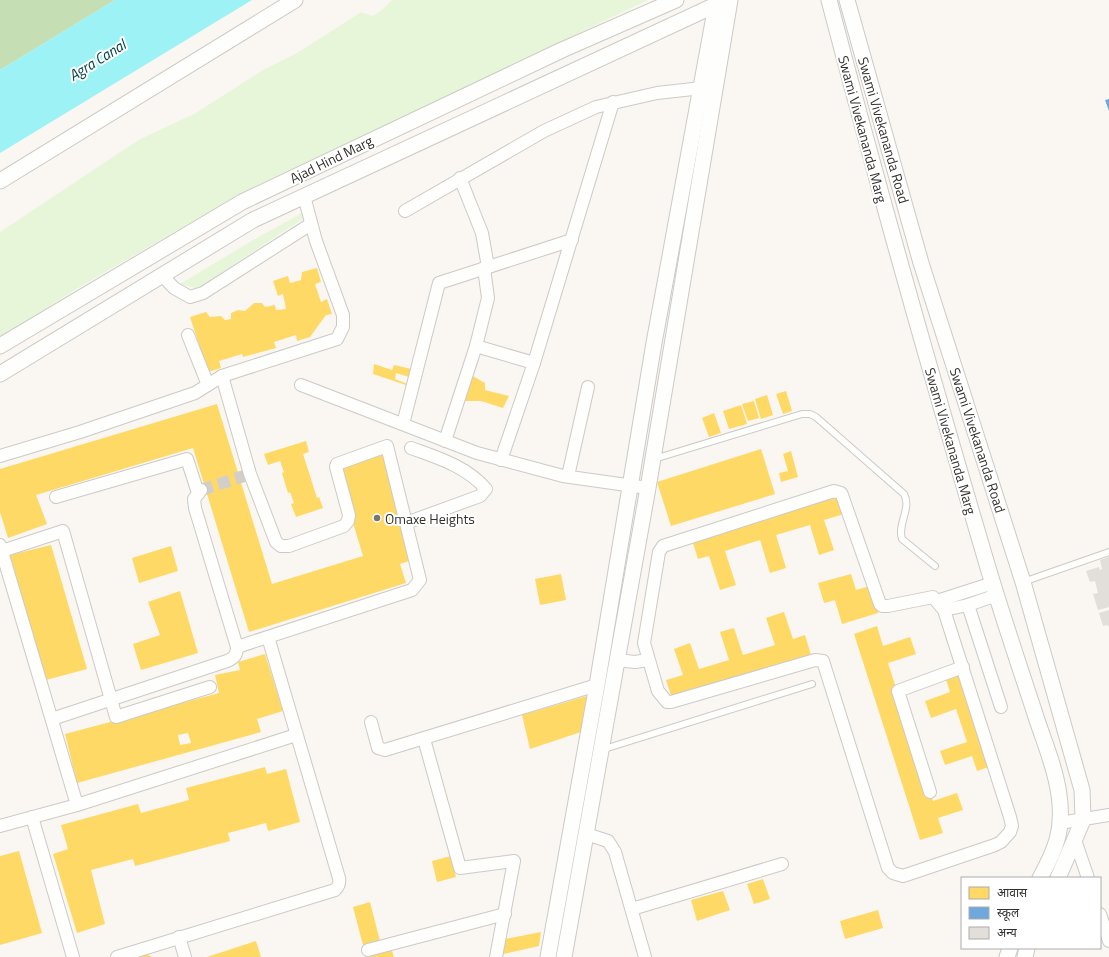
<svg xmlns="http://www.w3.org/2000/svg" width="1109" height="957" viewBox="0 0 1109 957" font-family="'Titillium Web','Noto Sans Devanagari',sans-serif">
<rect width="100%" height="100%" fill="#faf7f2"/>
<g fill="#e7f6d9">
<path d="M392 0H648L224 203 78 288 0 338V232L140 139 194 114 263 70 297 53 361 12 373 16 383 9Z"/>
<path d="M302 213 304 218 203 285 196 288 180 284 253 240Z"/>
</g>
<path fill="#c5deb3" d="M0 0H115L0 70Z"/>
<path fill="#9cf2f5" d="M115 0H252L0 153V70Z"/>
<g fill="#ffd966" fill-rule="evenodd">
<path d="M317 268 321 282 315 284 321 302 327 299 332 314 326 315 310 337 297 341 296 335 274 342 276 348 243 357 242 354 219 361 221 368 208 372 190 317 206 312 210 317 221 316 225 320 231 319V313L238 310 245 311 254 303H262L265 307 275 305 276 310 286 309 283 294 278 296 273 281 288 276 290 283 301 280 302 272Z"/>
<path d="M374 364 392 370 394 365 416 370 412 378 396 373 395 379 410 385 409 386 373 374Z"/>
<path d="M471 375 485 383V390L509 396 503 408 481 401H462Z"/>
<path d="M786 391 792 411 783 414 776 394Z"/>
<path d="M767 395 773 415 761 419 755 399Z"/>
<path d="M754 401 759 418 748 421 742 404Z"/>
<path d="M217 404 272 584 363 556 336 467 383 453 415 559 400 564 406 583 249 632 193 448 36 495 47 524 8 538 0 512V469Z"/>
<path d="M741 405 747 424 729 429 723 411Z"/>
<path d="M714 413 721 433 709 437 702 418Z"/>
<path d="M306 441 309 452 303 454 317 498 319 497 323 508 296 517 291 504 294 503 290 492 288 493 282 473 284 472 280 461 268 465 264 454Z"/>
<path d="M761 449 775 494 671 526 657 482Z"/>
<path d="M791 451 798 477 781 482 779 473 788 471 783 454Z"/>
<path d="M838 495 844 514 824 520 834 550 819 555 810 525 776 535 786 568 770 573 760 540 725 551 736 585 720 590 709 556 698 559 692 540Z"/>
<path d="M51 545 87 669 46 680 10 555Z"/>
<path d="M171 546 178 571 139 583 132 558Z"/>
<path d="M561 574 566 600 540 605 535 579Z"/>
<path d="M851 574 856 590 870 586 878 613 842 624 835 600 824 603 818 583Z"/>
<path d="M180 591 198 653 141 670 133 644 160 635 148 602Z"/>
<path d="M784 612 793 639 805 635 811 655 672 699 666 680 683 675 674 649 690 643 699 669 729 660 720 632 734 628 743 655 775 645 766 618Z"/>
<path d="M877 626 883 646 910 637 916 654 888 663 933 801 957 793 963 810 938 818 943 833 920 840 854 634Z"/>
<path d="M265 654 283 711 257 719 261 732 77 783 65 734 219 693 215 675 240 670 238 662ZM188 733 191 743 180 745 178 735Z"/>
<path d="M960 671 992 766 977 771 972 756 945 765 940 751 967 742 956 709 931 718 925 701 950 692 945 676Z"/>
<path d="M590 695 584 731 530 749 522 715Z"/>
<path d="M265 767 267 774 286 769 300 822 268 831 266 823 228 833 230 841 135 866 133 859 91 870 105 924 77 933 53 854 68 849 61 825 138 804 141 813 189 800 186 788Z"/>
<path d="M19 851 42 933 0 945V856Z"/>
<path d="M451 856 456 877 437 882 432 861Z"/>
<path d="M763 879 770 899 754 904 747 884Z"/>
<path d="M723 891 730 910 697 921 691 900Z"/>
<path d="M370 902 380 941 363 945 353 907Z"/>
<path d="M878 910 883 928 845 939 840 921Z"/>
<path d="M541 932 539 946 499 955 505 939Z"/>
<path d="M256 941 261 957H207Z"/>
<path d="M391 948 394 957H369L368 955Z"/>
<path d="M145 955H148L152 957H140Z"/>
</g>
<path fill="#6fa8dc" d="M1109 99V111L1105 100Z"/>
<g fill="#e2dfdb">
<path d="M1109 557V607L1098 610 1093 594 1098 593 1095 581 1090 582 1086 571 1099 567 1100 570 1102 569 1100 560Z"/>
<path d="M1109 610V628L1108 625 1103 626 1099 613Z"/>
</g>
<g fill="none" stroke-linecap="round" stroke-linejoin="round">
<path stroke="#d2cfca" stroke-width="12" stroke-dasharray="12 6" stroke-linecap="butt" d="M201 490 250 474"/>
<g stroke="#cccac6" stroke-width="8">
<g id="service">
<path d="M654 459 802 414H810L816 417 904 494C912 508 897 524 902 539L935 566"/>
<path d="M1023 582 1109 552"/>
<path d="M601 750 812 684"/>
</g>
</g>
<g stroke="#cccac6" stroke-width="14">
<g id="minor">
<path d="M460 178 482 233 488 267"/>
<path d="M405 211 544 131 596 107 657 93 702 88"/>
<path d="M162 275 174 288 190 297 203 293 311 224"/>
<path d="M188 335 208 385"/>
<path d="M476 346 488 298 484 268"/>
<path d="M222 376 250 474 276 542 281 546H289L344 526 348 521 349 515 336 467 337 464 387 446 420 580 412 590 237 647"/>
<path d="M301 385 477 453 563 476 648 488"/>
<path d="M403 424 439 283 572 240"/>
<path d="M445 441 476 346 534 363"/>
<path d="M0 456 80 432 195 393 222 376 337 339 343 327V315L316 241 304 196"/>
<path d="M501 460 534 363 613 102"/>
<path d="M568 476 588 387"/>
<path d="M834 491 841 493 842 495 880 604 882 606H888L933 597 944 610 1010 817 1012 826 1010 832 1001 842 995 845 903 876 893 873 888 868 823 661 815 660 671 702H667L658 691 644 643 659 552 663 546Z"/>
<path d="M56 497 187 459 198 493"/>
<path d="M406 523 480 496 486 489C466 466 438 458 411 448"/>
<path d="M0 545 77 805"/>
<path d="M2 551 63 531 116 717 210 687"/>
<path d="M937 601 993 583"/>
<path d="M968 605 1001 707"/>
<path d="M944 610 968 605 997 595"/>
<path d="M617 660 635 662 648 660"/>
<path d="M52 719 227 661C234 658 237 655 237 647L195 508 194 499 201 490"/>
<path d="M371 722 378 748 385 750 597 685"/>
<path d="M424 739 460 868 514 861 496 957"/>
<path d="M930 792 898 691 963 667"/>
<path d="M32 817 73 957"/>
<path d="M1060 823 1109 815"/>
<path d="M0 826 77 805 296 735"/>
<path d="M586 834 608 841 615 852 645 957"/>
<path d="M1075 840 1088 878"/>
<path d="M632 909 782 864"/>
<path d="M1100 914 1109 941"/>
<path d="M179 937 185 957"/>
<path d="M368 950 505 914"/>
<path d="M117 957 335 890C339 886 340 883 339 878L268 637"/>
</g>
</g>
<g stroke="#cccac6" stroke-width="17">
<g id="tertiary">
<path d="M829 0C879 191 933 382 989 571 1004 621 1021 671 1037 720 1045 744 1056 770 1059 795 1064 829 1056 849 1040 878"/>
<path d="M847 0 921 263 1023 582 1082 790 1083 820 1058 878"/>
<path d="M0 181 295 0"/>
<path d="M0 346 242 202 562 50 676 0"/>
<path d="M0 374 253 220 724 1"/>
<path d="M548 957 597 685 654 343 717 0"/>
<path d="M564 957 648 488 730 0"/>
<path d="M1007 957 1010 948"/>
<path d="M1025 957 1027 948"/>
</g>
</g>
<use href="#service" stroke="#fefefd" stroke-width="6"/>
<use href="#minor" stroke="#fefefd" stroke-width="12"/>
<use href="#tertiary" stroke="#fefefd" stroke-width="15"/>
</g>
<circle fill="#777671" stroke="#fff" stroke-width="1.5" cx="377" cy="518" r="4"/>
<g text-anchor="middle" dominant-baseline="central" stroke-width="4" stroke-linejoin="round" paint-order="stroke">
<g font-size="14" fill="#31302c" stroke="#fff">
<text transform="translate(863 129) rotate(75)">Swami Vivekananda Marg</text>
<text transform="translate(884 130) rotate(74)">Swami Vivekananda Road</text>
<text transform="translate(331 159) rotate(-26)">Ajad Hind Marg</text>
<text transform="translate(978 440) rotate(72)">Swami Vivekananda Road</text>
<text transform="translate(951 441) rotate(74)">Swami Vivekananda Marg</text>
</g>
<g font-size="14" fill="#31302c" stroke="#fff" text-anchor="start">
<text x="385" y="518">Omaxe Heights</text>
</g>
<g font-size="15" font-style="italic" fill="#034143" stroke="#fff">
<text transform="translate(97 60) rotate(-32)">Agra Canal</text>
</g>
</g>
<rect x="961" y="877" width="140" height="72" fill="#ffffff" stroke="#adacab"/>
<rect x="969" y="887" width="20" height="12" fill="#ffd966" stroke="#adacab"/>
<text x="997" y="897" font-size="12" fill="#31302c">आवास</text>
<rect x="969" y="907" width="20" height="12" fill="#6fa8dc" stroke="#adacab"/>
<text x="997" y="917" font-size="12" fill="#31302c">स्कूल</text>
<rect x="969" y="927" width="20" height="12" fill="#e2dfdb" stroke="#adacab"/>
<text x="997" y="937" font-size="12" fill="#31302c">अन्य</text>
</svg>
